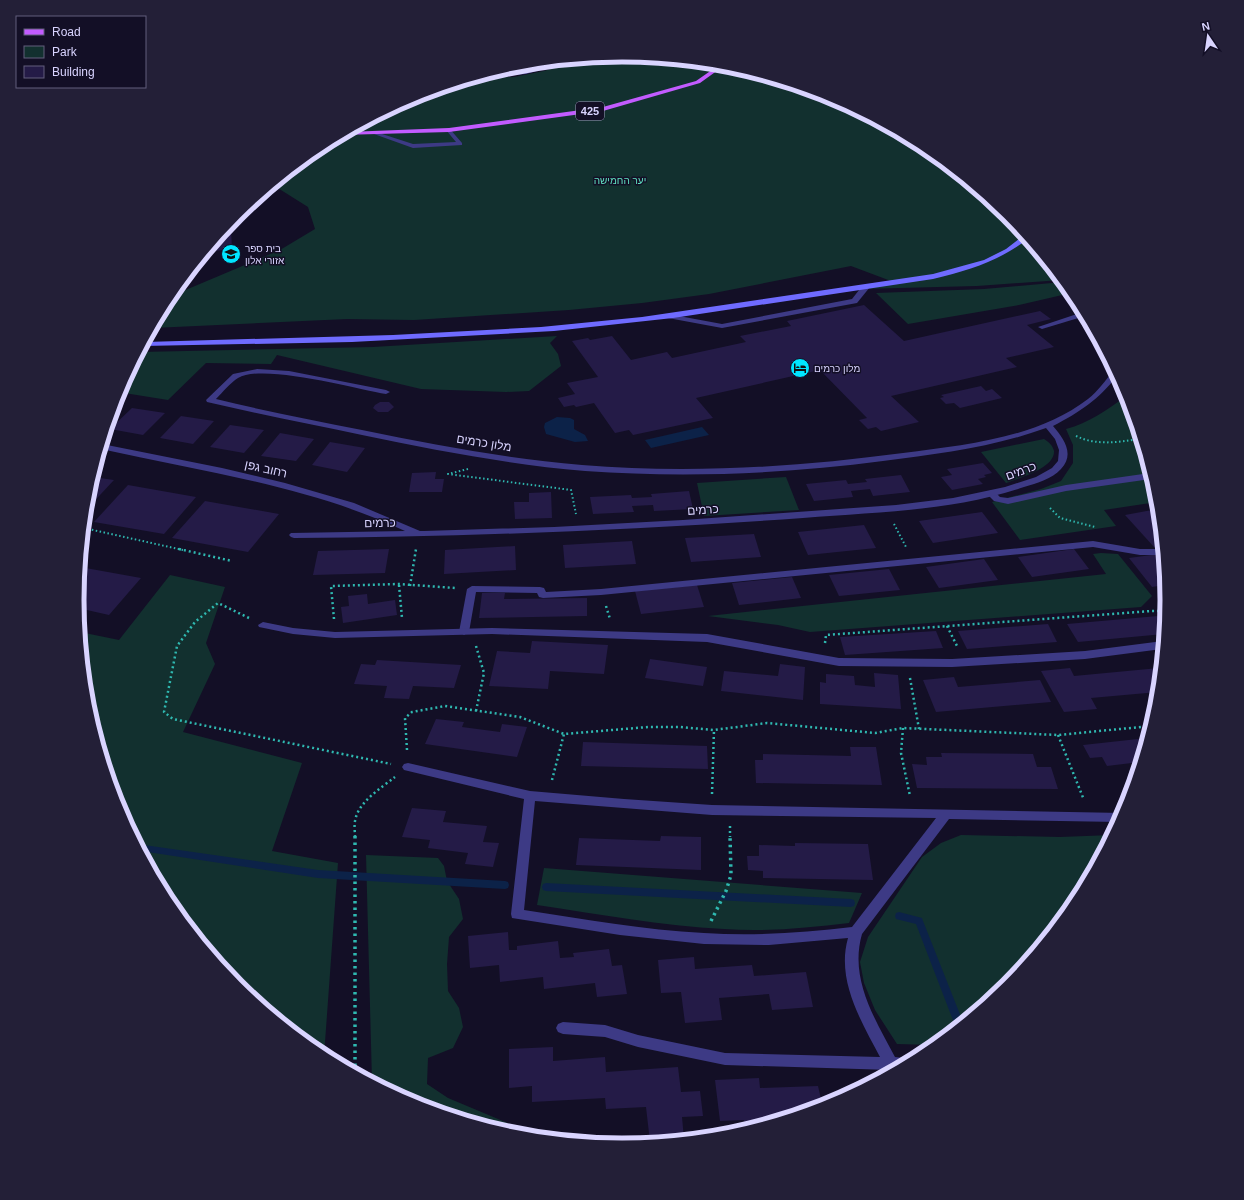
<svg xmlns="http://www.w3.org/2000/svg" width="1244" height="1200" viewBox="0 0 1244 1200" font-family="Helvetica,'Noto Sans Hebrew',sans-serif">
<rect width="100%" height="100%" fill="#130f26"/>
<g fill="#12302f">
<path d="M622 55 729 66 831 97 925 147 1008 215 1061 280 977 286 860 289 891 281 851 266 709 294 642 303 569 310 414 320 347 319 153 328 169 297 280 250 315 229 308 207 273 185 319 147 414 96 475 78 514 77 544 71 584 59Z"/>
<path d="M560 61C536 69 512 73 486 74L516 65Z"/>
<path d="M1063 282 1071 293 1019 305 908 324 876 293 984 289Z"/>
<path d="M557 336 550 343 558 354 561 366 529 391 506 392 421 389 277 355 271 364 206 363 168 400 118 392 140 352 373 347Z"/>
<path d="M1126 396 1127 397 1157 494V502L1104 510 1116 526 1020 540 992 502 1041 489 1061 481 1073 463V445L1066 429C1089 423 1107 410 1126 396Z"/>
<path d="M1044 439C1049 442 1053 446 1054 451 1055 468 1019 478 1006 483L981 452Z"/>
<path d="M786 477 799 510 704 516 697 483Z"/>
<path d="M1101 553 1118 554 1152 596 1141 607 810 632 778 625 708 616 1106 574 1093 554Z"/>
<path d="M170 575 225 587 206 643 215 664 183 732 302 763 272 851 338 863 324 1056 236 985 169 903 118 808 87 706 80 632 119 640Z"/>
<path d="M961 835 1060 837 1112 835 1075 903 1007 986 934 1045 897 1044 875 1010 864 983 860 962 868 937 922 857 941 843Z"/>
<path d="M366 855 438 858 444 866 447 881 459 899 463 919 449 937 447 964 448 991 459 1008 463 1027 453 1048 428 1058 427 1084 448 1098 541 1137 515 1134 413 1103 372 1081Z"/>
<path d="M544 868 862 893 849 923C807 928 766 932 724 929 662 926 599 914 537 905Z"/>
</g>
<g fill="#0c2248">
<path d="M557 417 570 418 574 420V429L585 435 588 441 575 442 546 434 544 427 545 423Z"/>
<path d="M702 427 709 435 651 448 645 440Z"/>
</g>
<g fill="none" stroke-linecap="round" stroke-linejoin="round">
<g fill="#0c2248" fill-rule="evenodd">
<path d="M137 844 318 870 505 881 508 882 509 885 508 888 505 889 318 878 141 851Z"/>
<path d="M546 883 851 899 854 900 855 903 854 906 851 907 546 891 543 890 542 887 543 884Z"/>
<path d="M899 912 922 918 923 921 963 1022 956 1028 916 924 896 919 895 916 896 913Z"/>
</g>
</g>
<g fill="#241b47">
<path d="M231 229 232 249 206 252 224 230Z"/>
<path d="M864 305 904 341 1040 311 1051 319 1027 325 1054 347 1006 358 1017 367 891 396 919 422 881 431 876 427 868 429 859 420 867 418 820 370 696 398 713 418 633 435 629 430 615 433 594 403 576 407 574 405 564 407 558 398 575 394 567 383 598 377 572 341 588 338 590 340 612 336 631 360 667 352 672 358 746 342 740 336 791 326 787 321Z"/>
<path d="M981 386 986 391 992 389 1002 398 960 408 954 403 946 404 940 398 944 397 941 395Z"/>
<path d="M380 402H389L394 407 388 412H378L373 408 375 405Z"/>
<path d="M132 408 165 413 143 435 110 429Z"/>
<path d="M181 416 214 421 193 444 160 438Z"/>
<path d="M230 425 264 430 244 453 210 447Z"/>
<path d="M280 433 314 439 296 461 261 456Z"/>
<path d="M330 442 365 448 347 472 312 465Z"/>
<path d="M983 463 992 473 984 475 986 477 978 479 983 484 952 490 941 477 952 475 947 469Z"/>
<path d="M436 472 435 479H444L442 492H409L412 473Z"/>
<path d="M901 475 910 492 873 496 870 489 851 491 853 497 814 501 806 484 846 480 848 484 867 482 865 479Z"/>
<path d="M93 477 114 480 86 510 88 493Z"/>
<path d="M128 485 196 497 164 534 94 522Z"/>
<path d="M689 491 693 509 654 511 653 505 632 506 634 512 593 514 590 497 631 495 632 498 652 497 651 494Z"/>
<path d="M551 492 552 518 515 519 514 502H529V493Z"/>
<path d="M205 501 279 514 248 552 172 538Z"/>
<path d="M1152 510 1159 518 1162 546 1154 547 1125 515Z"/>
<path d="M982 512 998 533 933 543 919 521Z"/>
<path d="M864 525 876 548 808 555 798 532Z"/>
<path d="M754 534 761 557 691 562 685 538Z"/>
<path d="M632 541 636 564 565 568 563 545Z"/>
<path d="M515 546 516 570 444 574 445 550Z"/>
<path d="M389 549 385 573 313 575 318 551Z"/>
<path d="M1074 549 1089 569 1032 577 1018 557Z"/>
<path d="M1159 554 1163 559 1165 585 1152 587 1129 558Z"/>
<path d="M984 559 998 580 939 588 926 567Z"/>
<path d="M80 567 141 578 109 615 78 608 77 600Z"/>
<path d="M889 569 900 590 839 596 829 575Z"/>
<path d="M792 577 801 598 739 605 732 583Z"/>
<path d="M697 585 704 607 641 614 635 591Z"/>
<path d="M482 593H505L504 599 587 598V616L479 618Z"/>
<path d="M367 594 368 604 395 600 397 615 343 623 341 607 349 606 348 596Z"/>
<path d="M1158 616 1165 625 1164 634 1078 642 1067 624Z"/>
<path d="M1048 624 1057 642 967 649 958 631Z"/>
<path d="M936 631 943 648 845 655 840 637Z"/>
<path d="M532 641 608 645 604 674 550 671 548 689 489 686 497 651 530 653Z"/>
<path d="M650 659 707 667 703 686 645 678Z"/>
<path d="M377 660 461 665 454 688 413 686 409 699 384 698 387 686 354 684 361 664 375 665Z"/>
<path d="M780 664 805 667 803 700 721 691 724 671 778 676Z"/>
<path d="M1070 668 1074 676 1159 668 1158 692 1091 698 1097 709 1064 712 1041 671Z"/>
<path d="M874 673 898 675 901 709 820 704V682L826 683V674L854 676 855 685 875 687Z"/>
<path d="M954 677 958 687 1040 680 1051 702 936 712 923 680Z"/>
<path d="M436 719 464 722 462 727 500 732 502 724 527 727 517 757 425 744Z"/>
<path d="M1147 738 1140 762 1107 766 1102 757 1090 758 1083 745Z"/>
<path d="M583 742 707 746 708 769 581 766Z"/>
<path d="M850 747H876L882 785 756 783 755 760H763V754L851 756Z"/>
<path d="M941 753 1033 754 1037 767H1051L1058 789 917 788 912 764 927 765 926 757H942Z"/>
<path d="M412 808 446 811 443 822 487 826 483 842 499 843 493 867 465 864 468 853 428 848 430 840 402 837Z"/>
<path d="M661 836 701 837V870L576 865 579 838 660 841Z"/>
<path d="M795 843 868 844 873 880 763 878V871L748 870 747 856H759V845L795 846Z"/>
<path d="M508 932 509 950H517V946L558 941 560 958 574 957 573 953 609 949 612 966 622 965 627 994 597 997 595 983 544 989 543 977 500 982 499 965 470 968 468 936Z"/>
<path d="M694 957 695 969 752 965 754 976 806 972 813 1007 772 1010 769 994 719 998 722 1020 685 1023 681 992 661 993 658 960Z"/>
<path d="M553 1047V1061L605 1057 606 1072 678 1067 681 1092 700 1091 703 1116 682 1117 684 1139 650 1142 646 1107 606 1109 605 1098 532 1102V1086L509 1088V1049Z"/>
<path d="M759 1078 760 1088 818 1086 821 1099 840 1098 830 1104 746 1129 744 1120 720 1121 715 1080Z"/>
</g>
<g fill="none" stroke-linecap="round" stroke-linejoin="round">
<g stroke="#2fb8b0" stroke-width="2" stroke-dasharray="1.5 2.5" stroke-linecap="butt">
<path d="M1076 436C1097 446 1117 442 1140 439"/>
<path d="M468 469 448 474 571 490 576 514"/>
<path d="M1050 508 1060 518 1095 527"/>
<path d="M894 524 906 547"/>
<path d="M84 528 183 550"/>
</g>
<g stroke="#2fb8b0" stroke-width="2.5" stroke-dasharray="2 3" stroke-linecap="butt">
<path d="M179 549 232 561"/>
<path d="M399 585 402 618"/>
<path d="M410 586 416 549"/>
<path d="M606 606 610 619"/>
<path d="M1159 611 1161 603 1167 600"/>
<path d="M249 618 218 603 195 622 177 646 164 712 173 719 391 764"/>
<path d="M334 619 331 586 399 584 455 588"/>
<path d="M947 626 957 646"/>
<path d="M825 643 826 635 1152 611H1159L1165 617"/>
<path d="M476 646 484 673 476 711"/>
<path d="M910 678 919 729"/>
<path d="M903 728 901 753 910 796"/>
<path d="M1058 735 1084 800"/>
<path d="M407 750 405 718 412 712 445 706 520 717 564 734 648 727H680L714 730 767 723 875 733 903 728 1058 735 1151 726"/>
<path d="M552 780 564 734"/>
<path d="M712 794 714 730"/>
<path d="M730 826V837"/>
<path d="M355 837C355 832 354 826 355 821 358 802 381 788 395 777"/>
</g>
<g stroke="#2fb8b0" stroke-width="3.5" stroke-dasharray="2.5 4" stroke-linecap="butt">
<path d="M355 836V1072"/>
<path d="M711 921 726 891 731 875 730 836"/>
</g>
<g fill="#3d3a85" fill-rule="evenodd">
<path d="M576 60 526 74 476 78C492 73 508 73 525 71 542 68 559 59 576 60Z"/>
<path d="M449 128 462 143V145L413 148 374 134 379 133 413 144 456 142 446 130Z"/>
<path d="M863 285H866L870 287 857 303 722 328 668 318 664 316 668 314 722 324 852 299Z"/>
<path d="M1083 312 1085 316 1042 329 1038 327Z"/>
<path d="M1150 473 1151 479 1066 491 1008 504 994 501 986 493 991 490 994 491 1000 497 1008 498 1066 485Z"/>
<path d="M1093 541 1140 549H1162L1163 555H1140L1093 547 601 595 543 598 539 597 537 593 476 592 469 632 464 635 459 632 467 589 472 586 540 587 544 588 546 592 601 589Z"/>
</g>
<g fill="#3d3a85" fill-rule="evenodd">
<path d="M257 369 289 371 386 390 390 392 386 394C356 389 263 363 238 378 230 383 223 392 216 399 264 411 313 420 362 430 435 445 508 459 582 465 690 474 797 467 903 453 966 445 1037 438 1088 399 1098 391 1105 381 1113 371H1115L1117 376C1098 400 1080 412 1053 426 1064 439 1075 454 1061 469 1052 479 1037 483 1024 487 954 511 877 512 803 518 634 530 464 537 294 538L291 537 289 535 291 533 405 531C309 486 204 472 101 449L102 444 222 468 285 483 354 503 420 531H424L554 527 683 520 896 505 953 498 1005 487 1036 477 1052 468 1058 461 1059 450 1055 439 1046 428C994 447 939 454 883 461 784 474 685 478 585 471 510 465 435 450 362 435 310 424 258 414 207 402L206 400 233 374Z"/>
<path d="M263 622 293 628 335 632 492 628 707 634 839 658 952 659 1085 651 1163 641 1162 649 1085 659 952 667 839 666 707 642 492 634 335 638 293 634 259 627 258 625Z"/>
<path d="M408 763 530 791 624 799 712 805 1123 813 1119 822 949 819 862 934C849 979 875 1019 895 1057L904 1058 910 1061 891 1070 725 1065 638 1047 605 1037 563 1034 558 1032 556 1028 558 1024 563 1022 605 1025 638 1035 725 1053 880 1057C861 1021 836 980 848 938L769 945 704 944 620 935 512 918 511 914 524 799 404 770 402 767 404 764ZM535 801 712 815 936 818 852 927C803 933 754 936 704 933 644 930 584 919 524 910Z"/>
</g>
<path fill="#6f6bff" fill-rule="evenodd" d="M1024 235 1028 239C997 262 970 270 933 279L673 318 554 331 352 342 143 346 145 342 393 335 541 327 642 317 933 274 984 260 1006 249Z"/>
<path fill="#c25bff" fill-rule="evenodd" d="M719 65H725L700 83 603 111 449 132 341 135 347 132 449 128 603 107 696 81Z"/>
</g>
<defs>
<g id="school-disc" transform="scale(1)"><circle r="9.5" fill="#00e5ff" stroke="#130f26"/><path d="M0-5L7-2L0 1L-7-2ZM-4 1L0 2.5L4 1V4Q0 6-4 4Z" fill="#111"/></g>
<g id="hotel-disc" transform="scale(1)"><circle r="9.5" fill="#00e5ff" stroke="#130f26"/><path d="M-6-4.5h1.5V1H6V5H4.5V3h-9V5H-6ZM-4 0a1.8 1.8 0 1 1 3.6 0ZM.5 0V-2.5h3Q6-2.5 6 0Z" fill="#111"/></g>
</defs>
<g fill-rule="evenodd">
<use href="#school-disc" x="231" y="254"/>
<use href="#hotel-disc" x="800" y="368"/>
</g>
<g text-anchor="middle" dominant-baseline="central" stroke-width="3" stroke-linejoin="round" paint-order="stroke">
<g font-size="10" fill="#5fe0c0" stroke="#130f26">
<text x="620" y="180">יער החמישה</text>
</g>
<g font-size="10" fill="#d9d4ff" stroke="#130f26" text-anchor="start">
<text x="245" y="248">בית ספר<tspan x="245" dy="12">אזורי אלון</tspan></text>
<text x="814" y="368">מלון כרמים</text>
</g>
<rect fill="#130f26" stroke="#9e99be" stroke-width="1" x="576" y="102" width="28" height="18" rx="3"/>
<g font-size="11" font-weight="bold" fill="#d9d4ff">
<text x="590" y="111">425</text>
</g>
<g font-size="12" fill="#d9d4ff" stroke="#130f26">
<text transform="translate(484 443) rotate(9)">מלון כרמים</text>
<text transform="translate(266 469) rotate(13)">רחוב גפן</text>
<text transform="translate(1021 471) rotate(-20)">כרמים</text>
<text transform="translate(703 510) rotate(-4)">כרמים</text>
<text transform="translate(380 523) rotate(-1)">כרמים</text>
</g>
</g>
<path d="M0 0H1244V1200H0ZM84 600a538 538 0 1 1 1076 0a538 538 0 1 1-1076 0Z" fill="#231f37" fill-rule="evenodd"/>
<path fill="none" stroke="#d9d4ff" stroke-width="5" d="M84 600a538 538 0 1 1 1076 0a538 538 0 1 1-1076 0Z"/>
<rect x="16" y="16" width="130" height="72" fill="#130f26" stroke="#625e7d"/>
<rect x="24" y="29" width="20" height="6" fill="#c25bff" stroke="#625e7d"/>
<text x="52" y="36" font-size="12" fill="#d9d4ff">Road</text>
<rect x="24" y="46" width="20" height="12" fill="#12302f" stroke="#625e7d"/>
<text x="52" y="56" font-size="12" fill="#d9d4ff">Park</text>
<rect x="24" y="66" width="20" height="12" fill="#241b47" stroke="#625e7d"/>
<text x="52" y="76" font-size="12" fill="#d9d4ff">Building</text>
<g transform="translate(1208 36) rotate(347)" stroke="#130f26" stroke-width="3" paint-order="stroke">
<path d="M0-3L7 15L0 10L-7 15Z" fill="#d9d4ff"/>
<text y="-6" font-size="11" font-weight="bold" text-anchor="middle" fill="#d9d4ff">N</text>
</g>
</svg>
